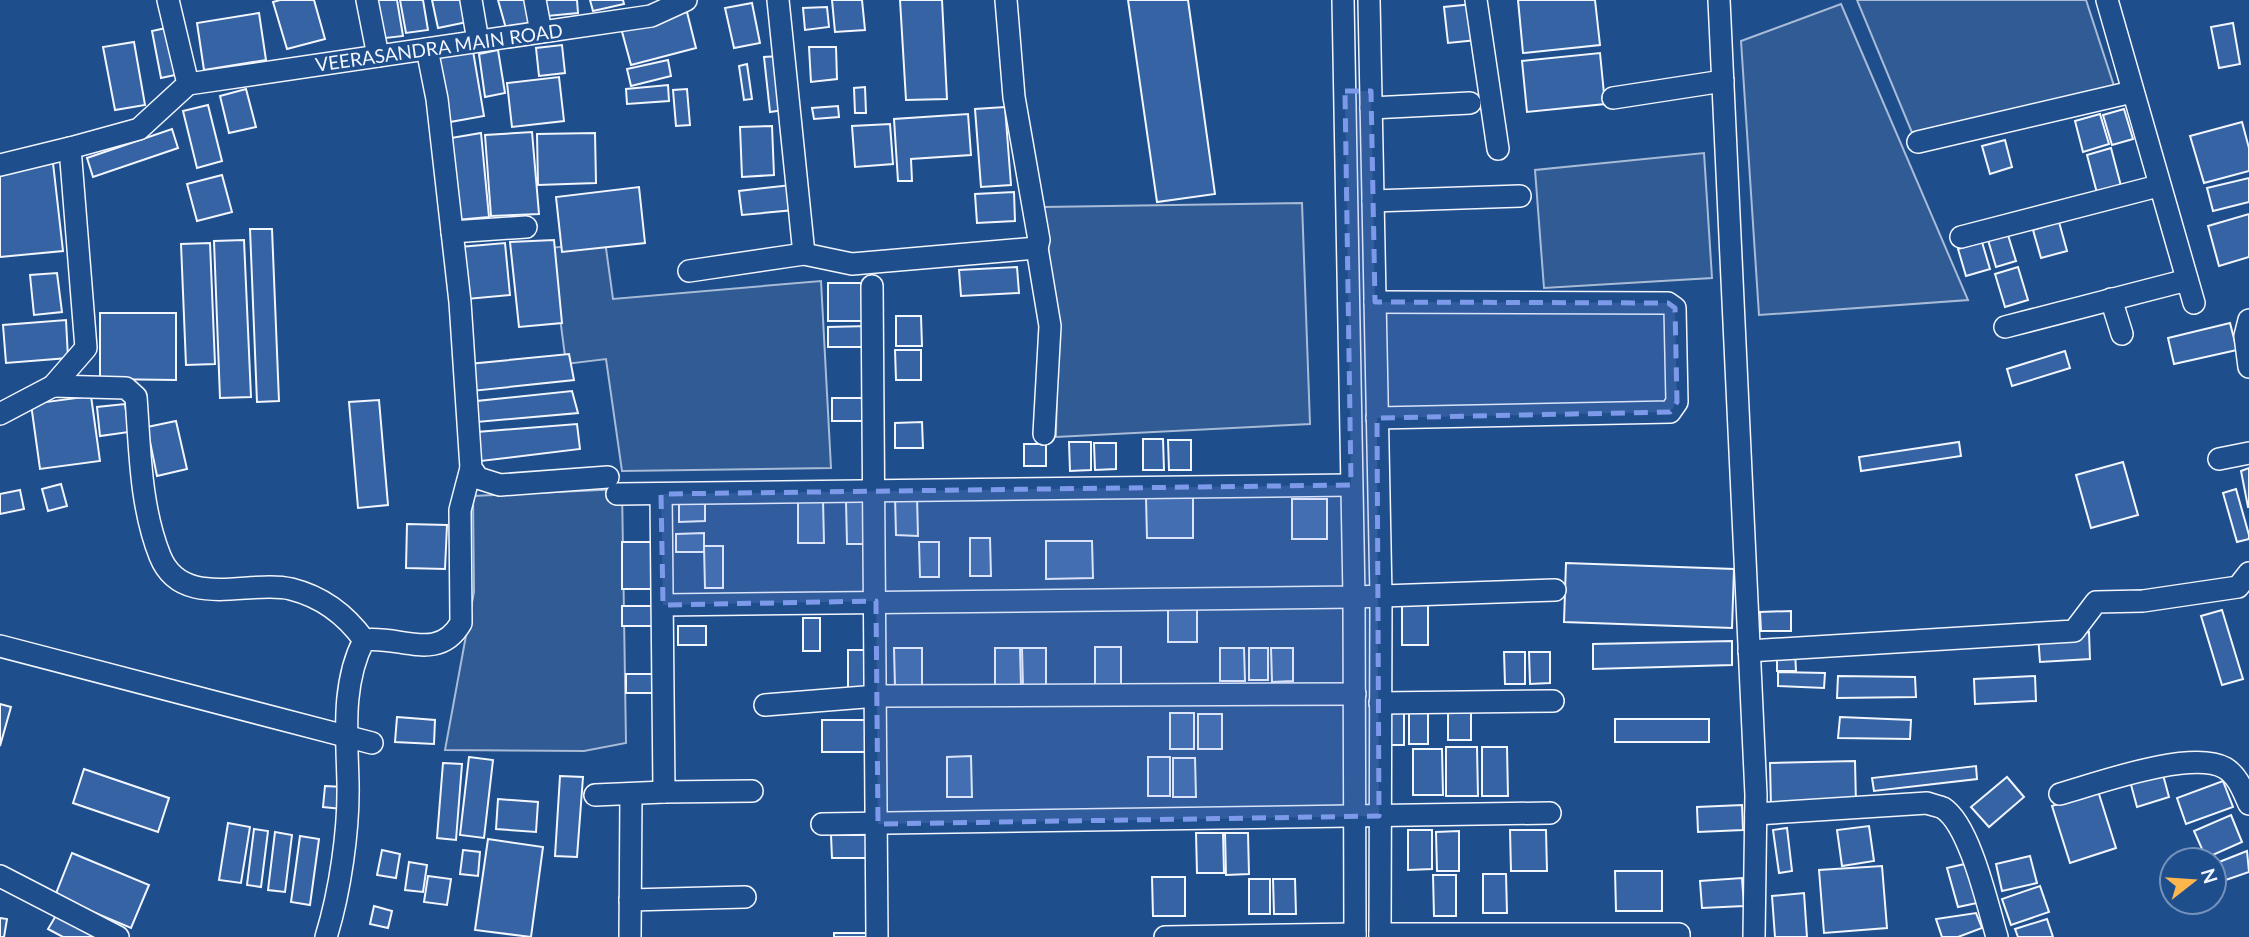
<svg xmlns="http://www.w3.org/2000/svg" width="2249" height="937" viewBox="0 0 2249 937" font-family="Lato,sans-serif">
<rect width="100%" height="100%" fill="#1f4e8c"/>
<g fill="#305b95" stroke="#a8bbd7" stroke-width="2">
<path d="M1857 0H2086L2115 89 1913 135Z"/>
<path d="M1841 4 1968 300 1759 315 1741 41Z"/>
<path d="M1704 153 1712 278 1544 288 1535 170Z"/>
<path d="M1302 203 1310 424 1056 437 1058 327 1043 207Z"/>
<path d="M605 241 613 299 821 281 831 468 622 471 606 359 566 364 551 248Z"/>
<path d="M622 489 626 743 584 751 445 750 474 592 473 496Z"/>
</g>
<g fill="#3563a3" stroke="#f2f6ff" stroke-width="2">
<path d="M280 0H314L325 39 287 49 273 2Z"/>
<path d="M372 0H397L403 36 377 39Z"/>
<path d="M400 0H423L428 30 406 33Z"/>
<path d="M432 0H468L472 21 438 28Z"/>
<path d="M498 0H528L534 25 507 32Z"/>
<path d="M545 0H577L578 13 547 16Z"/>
<path d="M590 0H623L624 4 593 11Z"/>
<path d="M832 0H862L865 30 835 32Z"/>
<path d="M900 0H942L947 99 906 100Z"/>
<path d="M1128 0H1188L1215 194 1157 202Z"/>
<path d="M1518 0H1595L1600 45 1523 53Z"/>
<path d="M752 3 760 43 734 48 725 8Z"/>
<path d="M1473 4 1477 40 1448 43 1444 7Z"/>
<path d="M827 7 829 27 805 30 803 8Z"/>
<path d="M687 12 696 48 631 65 621 28Z"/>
<path d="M259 13 266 60 204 70 197 23Z"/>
<path d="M2233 23 2240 64 2219 68 2211 27Z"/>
<path d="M166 28 175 75 161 78 152 31Z"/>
<path d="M134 42 145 105 115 110 103 47Z"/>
<path d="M562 45 565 73 539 76 536 48Z"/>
<path d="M809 47H836L837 79 811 82Z"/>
<path d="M498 50 505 93 485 97 479 54Z"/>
<path d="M473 51 484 116 450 122 438 57Z"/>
<path d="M1600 53 1605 104 1527 112 1522 61Z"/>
<path d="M779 56 784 110 770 112 764 57Z"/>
<path d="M668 60 671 76 631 86 627 69Z"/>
<path d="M747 64 752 99 744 100 739 66Z"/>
<path d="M559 77 564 121 512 127 507 83Z"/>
<path d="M668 85 669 101 627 104 626 89Z"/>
<path d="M865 87 866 113H855L854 88Z"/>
<path d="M246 89 256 127 229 133 220 96Z"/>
<path d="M687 89 690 125 676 126 673 90Z"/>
<path d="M208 105 222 161 197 168 183 111Z"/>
<path d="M838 106 839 117 814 119 812 108Z"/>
<path d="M1005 107 1011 185 981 187 975 109Z"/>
<path d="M2124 109 2133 139 2112 145 2103 115Z"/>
<path d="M968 114 971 155 911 159 912 181H898L894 119Z"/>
<path d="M2100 114 2109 144 2083 152 2075 121Z"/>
<path d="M2242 122 2249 148V171L2204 183 2190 136Z"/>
<path d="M890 124 893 164 855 167 852 126Z"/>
<path d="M772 126 774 175 742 177 740 127Z"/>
<path d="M172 129 178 148 93 177 87 158Z"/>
<path d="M532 132 539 214 491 216 485 135Z"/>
<path d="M481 133 489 217 456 220 445 139Z"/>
<path d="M595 133 596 183 538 185 537 134Z"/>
<path d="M2005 140 2012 167 1990 174 1982 146Z"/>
<path d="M2111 148 2121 186 2097 193 2087 155Z"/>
<path d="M53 163 63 251 0 257V169Z"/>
<path d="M222 175 232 212 197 221 187 184Z"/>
<path d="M2249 178V202L2213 211 2207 188Z"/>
<path d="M791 185 794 210 742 215 739 191Z"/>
<path d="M639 187 645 243 562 252 556 197Z"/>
<path d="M1014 192 1015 221 977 223 975 194Z"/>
<path d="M2249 214V257L2219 266 2208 226Z"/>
<path d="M2059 222 2067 251 2041 258 2033 230Z"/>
<path d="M250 229H272L279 401 257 402Z"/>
<path d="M2008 235 2016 261 1996 267 1988 240Z"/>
<path d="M244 240 251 397 220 398 214 241Z"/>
<path d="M554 240 562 323 519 327 510 242Z"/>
<path d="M1982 242 1990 269 1966 276 1958 249Z"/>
<path d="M210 243 215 364 186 365 181 244Z"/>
<path d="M505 243 510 295 467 299 460 247Z"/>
<path d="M1017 267 1019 293 961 296 959 270Z"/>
<path d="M2018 267 2028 300 2005 307 1995 274Z"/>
<path d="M57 273 62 312 34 315 30 275Z"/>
<path d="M828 283H867L868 321H828Z"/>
<path d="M100 313H176V380L100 379Z"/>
<path d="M896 316H921L922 346H896Z"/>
<path d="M66 320 68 358 6 363 3 325Z"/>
<path d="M2230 323 2237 350 2174 364 2168 338Z"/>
<path d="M869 326V347H828V327Z"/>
<path d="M895 350H921V380H896Z"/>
<path d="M2065 351 2070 368 2012 386 2007 369Z"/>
<path d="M569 354 574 380 472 391 469 364Z"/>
<path d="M572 391 578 413 477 422V401Z"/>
<path d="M91 396 100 461 40 469 31 404Z"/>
<rect x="832" y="398" width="37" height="23"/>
<path d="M379 400 388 505 358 508 349 402Z"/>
<path d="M125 404 129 432 100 436 97 407Z"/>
<path d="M176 421 187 469 157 476 147 427Z"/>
<path d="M922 422 923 448H895V423Z"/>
<path d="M577 424 580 449 481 461 477 432Z"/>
<path d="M1143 439H1163L1164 470H1143Z"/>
<path d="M1168 440H1191V470H1169Z"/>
<path d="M1069 442H1091V470L1070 471Z"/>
<path d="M1959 442 1961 456 1861 471 1859 457Z"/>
<path d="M1094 443H1116V469L1095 470Z"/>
<rect x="1024" y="444" width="22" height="22"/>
<path d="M2123 462 2138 515 2091 528 2076 475Z"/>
<path d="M2249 468V507H2248L2241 471Z"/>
<path d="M61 484 67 506 48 511 42 489Z"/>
<path d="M2236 489 2249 535V539L2237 542 2223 493Z"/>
<path d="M20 490 24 509 0 514V494Z"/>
<path d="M895 496H917L918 536 896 535Z"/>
<path d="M1146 497H1193V538H1147Z"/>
<rect x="1292" y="499" width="35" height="40"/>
<path d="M798 500H823L824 543H798Z"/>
<path d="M871 500V544H847L846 501Z"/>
<path d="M679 501H705V521L679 522Z"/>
<path d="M407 524 447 525 445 569 406 568Z"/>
<path d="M704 533V552H676V534Z"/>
<path d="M970 538H990L991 576H970Z"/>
<path d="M1046 541H1092L1093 578 1046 579Z"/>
<rect x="622" y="542" width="32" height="47"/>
<path d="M919 542H939V577H920Z"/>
<path d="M704 546H723V588H705Z"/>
<path d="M1566 563 1734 569 1732 628 1564 622Z"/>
<rect x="1402" y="605" width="26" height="40"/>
<rect x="622" y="606" width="34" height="20"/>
<rect x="1168" y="607" width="29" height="35"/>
<path d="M2222 610 2243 679 2222 685 2201 616Z"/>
<path d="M1791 611V631H1761L1760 612Z"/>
<rect x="803" y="618" width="17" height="33"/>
<rect x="678" y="626" width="28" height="19"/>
<path d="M2089 632 2090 659 2040 662 2038 635Z"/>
<path d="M1732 641V665L1593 669V644Z"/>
<rect x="1095" y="647" width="26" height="38"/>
<path d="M894 648H922V687H895Z"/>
<path d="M995 648H1020L1021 686H995Z"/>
<path d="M1022 648H1046V688H1023Z"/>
<path d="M1220 648H1244L1245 681H1220Z"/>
<rect x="1249" y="648" width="19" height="32"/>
<path d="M1271 648H1293V681L1272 682Z"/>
<rect x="848" y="650" width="22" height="38"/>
<path d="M1777 651H1795L1796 671H1777Z"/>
<path d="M1504 652H1525V684H1505Z"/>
<path d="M1529 652H1550V683L1530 684Z"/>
<path d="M1778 672 1825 673 1824 688 1778 686Z"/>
<rect x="626" y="674" width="29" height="19"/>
<path d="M1838 676 1915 677 1916 697 1837 698Z"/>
<path d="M2035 676 2036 701 1975 704 1974 679Z"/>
<path d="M0 704 11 707 0 746Z"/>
<rect x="1448" y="709" width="23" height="31"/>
<rect x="1384" y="712" width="20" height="33"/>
<path d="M1428 712V744H1409V713Z"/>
<rect x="1170" y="713" width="24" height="36"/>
<rect x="1198" y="714" width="24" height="35"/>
<path d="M397 717 435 720 434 744 395 742Z"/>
<path d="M1840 717 1911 720 1910 739 1838 738Z"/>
<rect x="1615" y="719" width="94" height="23"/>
<rect x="822" y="720" width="47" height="32"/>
<path d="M1446 747H1477L1478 796H1446Z"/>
<path d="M1482 747H1507L1508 796H1482Z"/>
<path d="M1413 749H1442L1443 795H1413Z"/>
<path d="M971 756 972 797H947V757Z"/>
<path d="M469 757 493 760 484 838 460 835Z"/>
<rect x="1148" y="757" width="22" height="39"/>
<path d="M1173 758H1195L1196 797H1173Z"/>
<path d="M1855 761 1856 804 1771 807 1770 763Z"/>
<path d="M443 763 462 764 456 840 437 838Z"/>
<path d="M1976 766 1977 779 1874 791 1872 778Z"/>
<path d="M84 769 169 798 158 832 73 803Z"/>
<path d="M2162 771 2169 797 2137 807 2130 781Z"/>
<path d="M560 776 583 777 577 857 555 856Z"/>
<path d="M2007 777 2024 797 1989 827 1971 807Z"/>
<path d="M2223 781 2233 807 2186 824 2177 798Z"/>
<path d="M325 786 344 787 342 809 323 807Z"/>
<path d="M2098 791 2116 848 2070 863 2052 806Z"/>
<path d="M498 799 538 802 536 832 496 829Z"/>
<path d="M1742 805 1743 830 1698 832 1697 807Z"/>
<path d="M2231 815 2242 842 2206 858 2194 831Z"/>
<path d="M228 823 250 827 241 883 219 880Z"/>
<path d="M1869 826 1874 861 1842 866 1837 830Z"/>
<path d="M1787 828 1792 871 1779 873 1773 830Z"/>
<path d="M254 829 268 831 261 887 247 885Z"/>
<path d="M1408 830H1432V869L1408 870Z"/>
<path d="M1510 830H1546L1547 871H1511Z"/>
<path d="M1459 831V871H1437L1436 832Z"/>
<path d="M275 832 292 835 285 892 268 890Z"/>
<path d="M1196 833H1223L1224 873H1197Z"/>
<path d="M1225 833H1248L1249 874 1226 875Z"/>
<path d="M831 835H871L872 858H832Z"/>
<path d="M300 836 319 839 310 905 291 902Z"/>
<path d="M488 839 543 847 531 937 475 930Z"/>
<path d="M382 850 400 854 396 878 377 875Z"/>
<path d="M463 850 480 852 478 876 460 874Z"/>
<path d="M2247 851 2249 872 2214 884V864Z"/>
<path d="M72 853 149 885 131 928 55 896Z"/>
<path d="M2030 856 2037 883 2002 891 1996 864Z"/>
<path d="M409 862 427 865 423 892 405 890Z"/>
<path d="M1969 863 1977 903 1958 907 1947 868Z"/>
<path d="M1882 866 1887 928 1824 933 1819 870Z"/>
<path d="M1615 871H1662V911H1616Z"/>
<path d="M1483 874H1506L1507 913H1483Z"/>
<path d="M1433 875H1456V916H1434Z"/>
<path d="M428 876 451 879 447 905 424 902Z"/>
<path d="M1152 877H1185V916H1153Z"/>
<path d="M1742 878 1744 906 1702 908 1700 881Z"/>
<rect x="1249" y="879" width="21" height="35"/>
<path d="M1273 879H1295L1296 914H1274Z"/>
<path d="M2040 886 2049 912 2011 925 2002 899Z"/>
<path d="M1804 893 1807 937H1775L1772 896Z"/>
<path d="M374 906 392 911 388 928 370 924Z"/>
<path d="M58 912 103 937H63L48 929Z"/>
<path d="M1976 913 1982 928 1958 937H1942L1936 919Z"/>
<path d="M0 918 7 919 4 937H0Z"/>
<path d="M2047 919 2053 937H2018L2015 929Z"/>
<rect x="834" y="933" width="38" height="4"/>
</g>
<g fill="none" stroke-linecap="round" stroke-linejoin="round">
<g stroke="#f2f6ff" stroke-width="24">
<g id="minor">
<path d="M367 0 378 56"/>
<path d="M471 0 478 41"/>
<path d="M535 0 541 32"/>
<path d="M778 0 804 254"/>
<path d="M1343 0 1354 597 1355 937"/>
<path d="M1369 0 1381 596 1380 937"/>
<path d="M1476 0 1498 149"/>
<path d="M1719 0 1756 795 1754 937"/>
<path d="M2107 0 2194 303"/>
<path d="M427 49 437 99 460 302 471 468 478 478 500 485 608 477"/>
<path d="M188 84 651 16 686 0"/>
<path d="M1613 98 1723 81"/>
<path d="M1371 108 1470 103"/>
<path d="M1918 142 2132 92"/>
<path d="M0 165 70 148"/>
<path d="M1373 201 1520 196"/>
<path d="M452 232 526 227"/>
<path d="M1961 237 2158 186"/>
<path d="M1037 248 1050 326 1044 434"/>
<path d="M689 271 804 254 852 264 1037 248 1039 240 1014 97 1006 0"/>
<path d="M872 286 877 937"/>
<path d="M2111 299 2122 334"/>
<path d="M1375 302 1668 303 1675 308 1677 402 1670 412 1377 418"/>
<path d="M2249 320 2245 336 2249 367"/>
<path d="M2005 327 2187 280"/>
<path d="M53 386 126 388 136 397C140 449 140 506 160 556 182 611 250 579 291 589 323 597 346 615 364 640"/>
<path d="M0 414 53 386 86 348 70 148 139 129 188 84 168 0"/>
<path d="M2219 459 2249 453"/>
<path d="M617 494 1351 485"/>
<path d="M661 494 664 792 752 791"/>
<path d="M663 605 1354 597 1555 590"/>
<path d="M0 646 372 743"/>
<path d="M1749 651 2074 631 2096 602 2143 601 2238 587 2249 573"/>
<path d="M1380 703 1553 701"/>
<path d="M765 705 877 696 1355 694"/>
<path d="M2060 794C2096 784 2191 749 2225 768 2238 776 2243 791 2249 804"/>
<path d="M595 795 664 792"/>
<path d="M1756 814 1927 803C1932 805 1939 806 1943 808 1970 825 1988 907 1997 937"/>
<path d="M822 824 1550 813"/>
<path d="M0 876 118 937"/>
<path d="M630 900 745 897"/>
<path d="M1380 934H1679V937"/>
<path d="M326 937C340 892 349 830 348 783 347 736 341 684 364 640 400 635 438 663 461 623L460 510 471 468"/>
<path d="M630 937 631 794"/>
<path d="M1165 937 1355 934"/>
</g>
</g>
<use href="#minor" stroke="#1f4e8c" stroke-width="21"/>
</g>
<path fill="#7d9aea" fill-opacity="0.2" stroke="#7d9aea" stroke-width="5" stroke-dasharray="14 9" stroke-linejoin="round" d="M1345 91H1371L1375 302 1668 303 1675 308 1677 402 1670 412 1377 418 1379 816 878 824 876 601 663 605 661 494 1351 485Z"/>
<g text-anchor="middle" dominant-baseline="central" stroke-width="5" stroke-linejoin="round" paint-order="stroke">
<g font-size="19" fill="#f2f6ff" stroke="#1f4e8c">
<text transform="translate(439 47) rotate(-8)">VEERASANDRA MAIN ROAD</text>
</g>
</g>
<g transform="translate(2193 881) rotate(73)"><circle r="33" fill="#1f4e8c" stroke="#7391ba" stroke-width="2"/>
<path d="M0-5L12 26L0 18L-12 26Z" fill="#ffb74d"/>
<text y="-10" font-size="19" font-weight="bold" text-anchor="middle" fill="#f2f6ff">N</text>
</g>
</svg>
